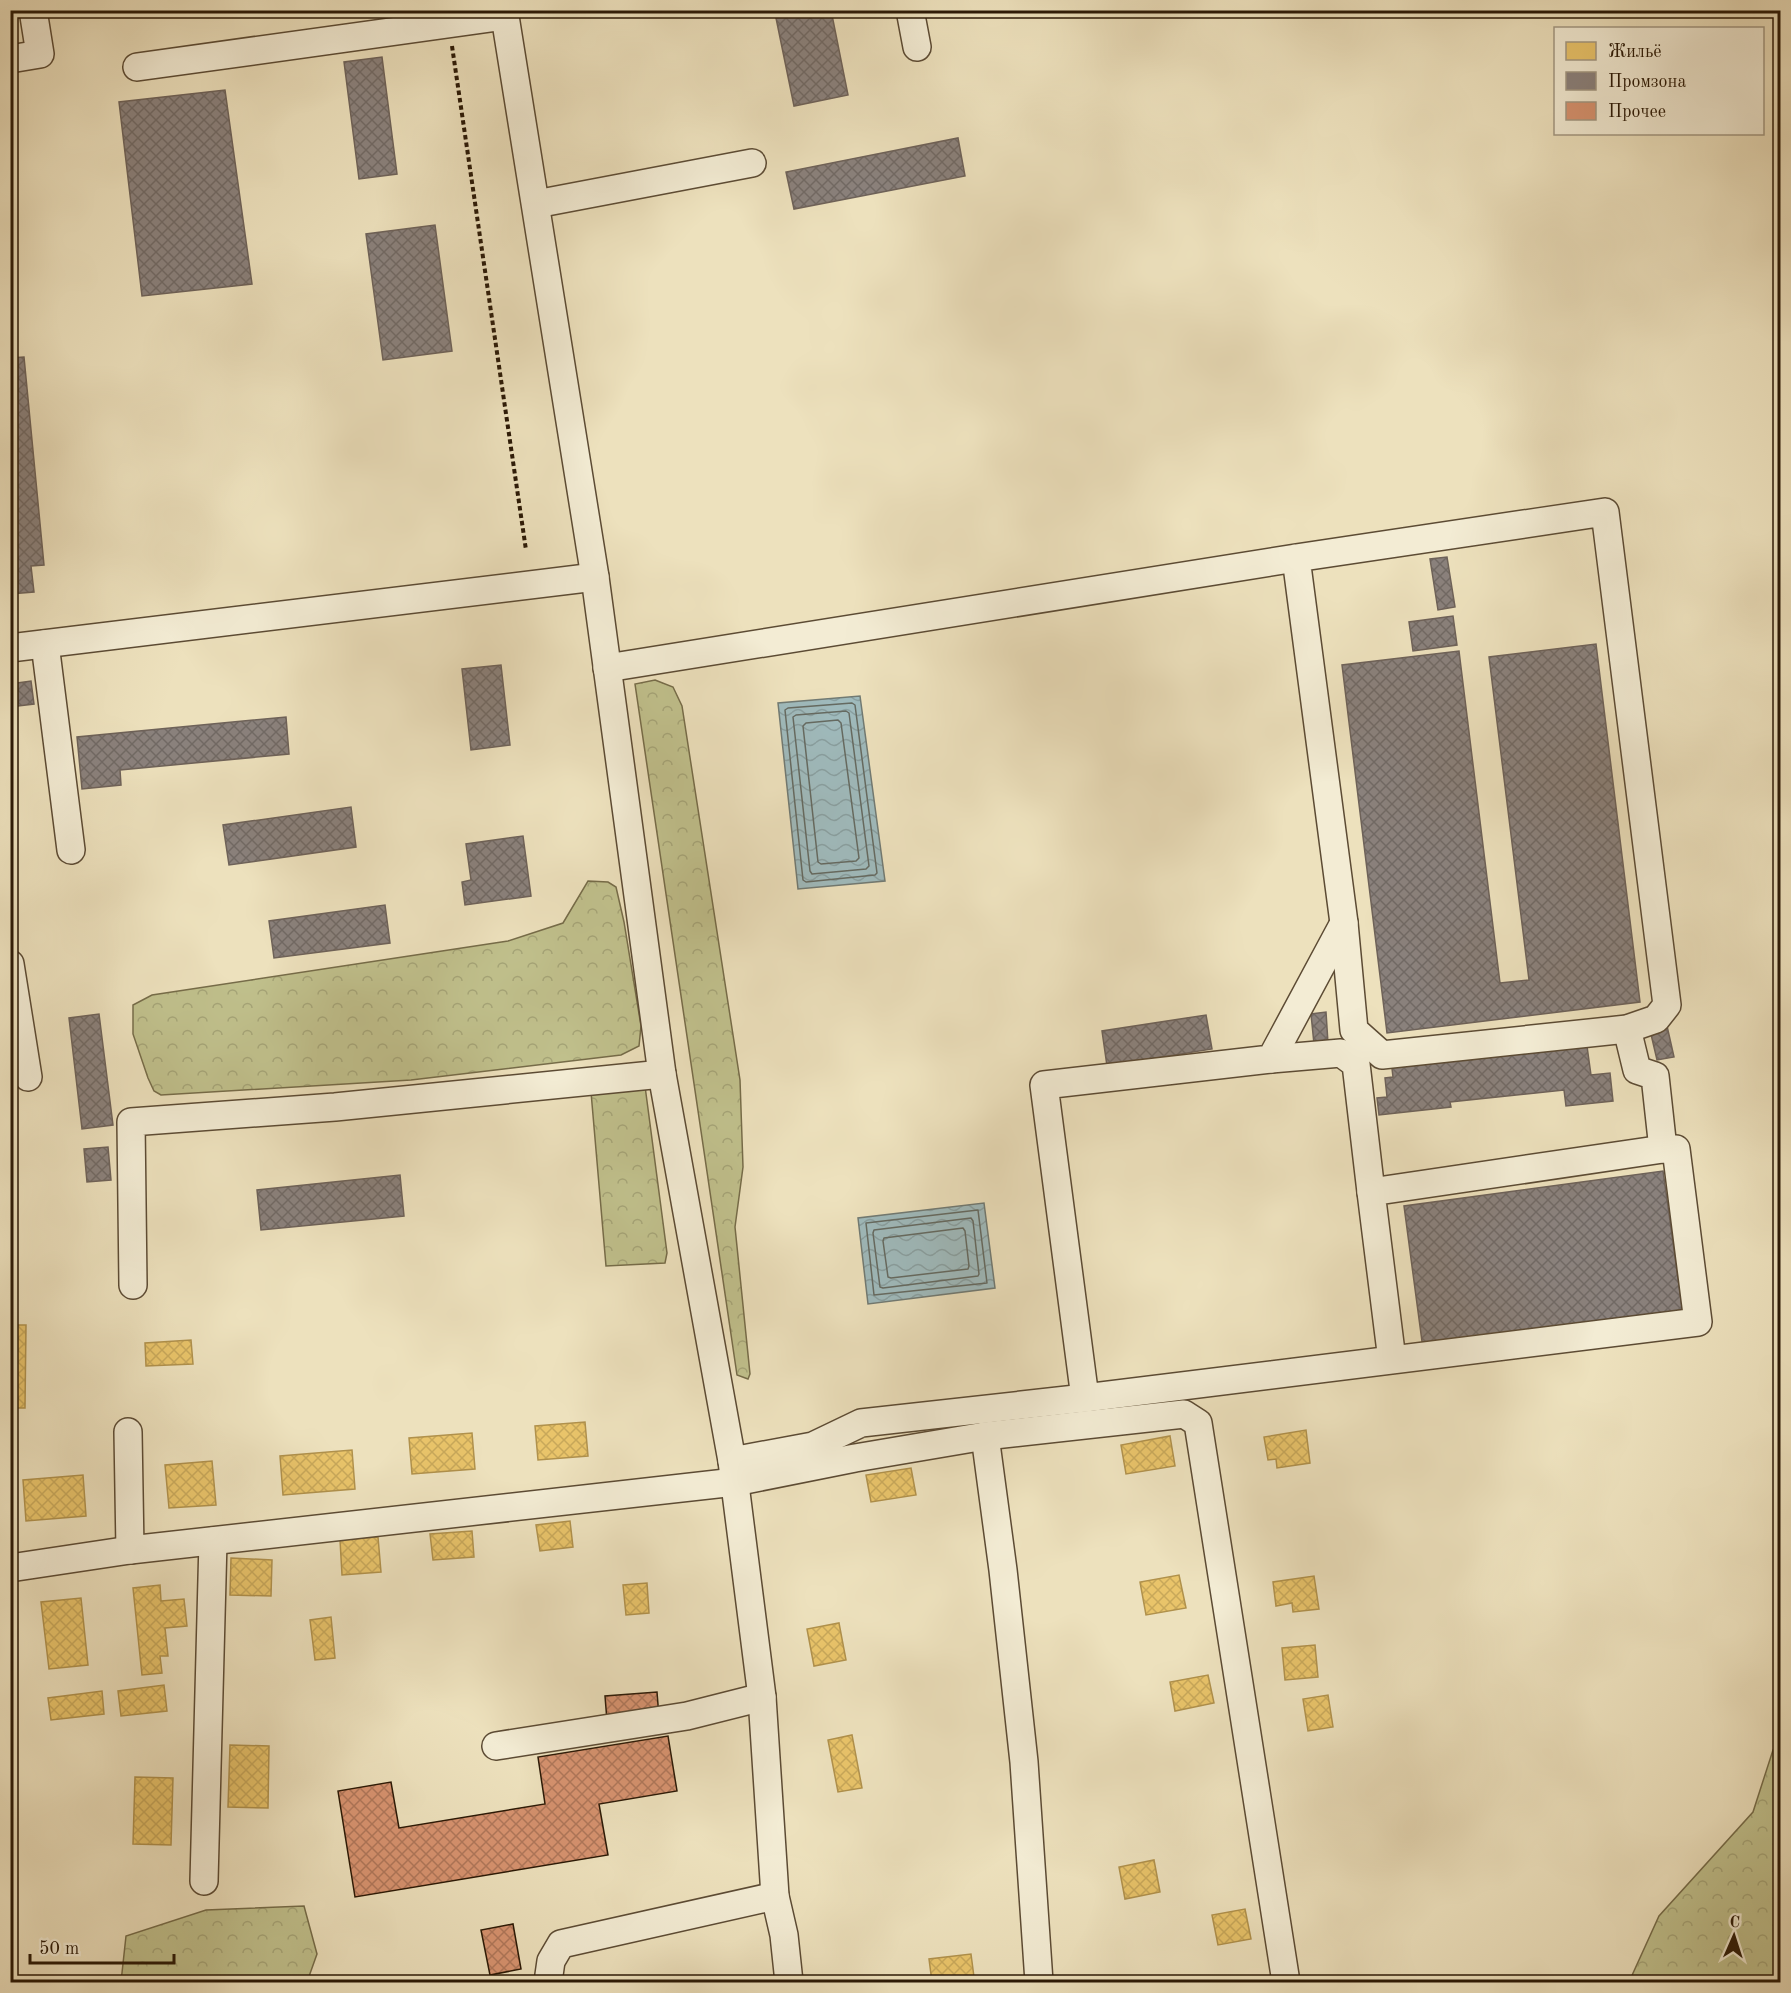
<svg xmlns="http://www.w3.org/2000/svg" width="1791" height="1993" viewBox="0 0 1791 1993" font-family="'Old Standard TT',serif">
<defs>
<pattern id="forest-crowns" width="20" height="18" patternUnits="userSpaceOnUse" patternTransform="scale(1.5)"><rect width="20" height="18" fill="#c0c08c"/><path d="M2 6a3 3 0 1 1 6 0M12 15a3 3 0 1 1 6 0" fill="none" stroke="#a5a477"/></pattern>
<pattern id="water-waves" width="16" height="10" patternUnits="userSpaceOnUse" patternTransform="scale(1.5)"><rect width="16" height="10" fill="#9fbabc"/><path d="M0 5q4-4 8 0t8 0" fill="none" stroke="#899fa0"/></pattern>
<pattern id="homes-cross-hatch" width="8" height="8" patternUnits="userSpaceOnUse" patternTransform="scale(1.5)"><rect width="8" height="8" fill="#e9c46a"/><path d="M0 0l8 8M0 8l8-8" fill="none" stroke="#c8a85a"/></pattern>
<pattern id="industry-cross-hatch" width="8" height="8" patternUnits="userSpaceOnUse" patternTransform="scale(1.5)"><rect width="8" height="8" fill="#8a817c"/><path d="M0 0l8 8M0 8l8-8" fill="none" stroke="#716964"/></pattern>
<pattern id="building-cross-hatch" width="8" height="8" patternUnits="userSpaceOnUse" patternTransform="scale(1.5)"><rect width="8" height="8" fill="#d79370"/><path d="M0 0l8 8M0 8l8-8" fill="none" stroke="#af775a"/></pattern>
</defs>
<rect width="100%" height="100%" fill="#ede1bd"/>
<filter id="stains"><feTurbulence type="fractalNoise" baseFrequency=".00333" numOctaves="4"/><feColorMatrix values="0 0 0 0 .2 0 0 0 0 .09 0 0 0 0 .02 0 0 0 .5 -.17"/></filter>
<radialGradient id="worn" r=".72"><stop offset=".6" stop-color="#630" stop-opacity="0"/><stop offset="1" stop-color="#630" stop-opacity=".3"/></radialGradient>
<g fill="url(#forest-crowns)" stroke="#766c49" stroke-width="1.5">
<path d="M655 680 673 687 682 706 740 1080 743 1167 735 1227 750 1374 748 1379 737 1375 635 684Z"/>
<path d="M588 881 608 882 616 887 624 922 641 1026 639 1046 621 1055 411 1080 161 1095 154 1091 148 1078 133 1034V1005L152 995 508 941 563 923Z"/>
<path d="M645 1086 667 1253 665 1263 606 1266 591 1092Z"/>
<path d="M1780 1739V1982H1629L1659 1916 1753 1812 1773 1750Z"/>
<path d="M304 1906 317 1954 307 1982H121L126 1936 206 1910Z"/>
</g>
<g fill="url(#water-waves)" stroke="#717a73" stroke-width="1.5">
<path d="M860 696 885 881 798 889 778 703Z"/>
<path d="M984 1203 995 1288 868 1304 858 1218Z"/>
</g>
<g fill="url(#homes-cross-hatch)" stroke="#b0914c" stroke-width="1.5">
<path d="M10 1325H26L25 1408H10Z"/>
<path d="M191 1340 193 1364 146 1366 145 1343Z"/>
<path d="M585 1422 588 1456 538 1460 535 1426Z"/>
<path d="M1306 1430 1310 1463 1277 1468 1276 1459 1268 1460 1264 1437Z"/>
<path d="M472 1433 475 1469 412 1474 409 1438Z"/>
<path d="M1170 1436 1175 1466 1126 1474 1121 1445Z"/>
<path d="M352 1450 355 1489 283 1495 280 1456Z"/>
<path d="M212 1461 216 1505 169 1508 165 1465Z"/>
<path d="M911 1468 916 1495 871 1502 866 1475Z"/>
<path d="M83 1475 86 1516 26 1521 23 1480Z"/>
<path d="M570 1521 573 1547 540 1551 536 1525Z"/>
<path d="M472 1531 474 1557 433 1560 430 1534Z"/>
<path d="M378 1537 381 1572 342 1575 340 1540Z"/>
<path d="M231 1558 272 1560 271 1596 230 1595Z"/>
<path d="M1179 1575 1186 1608 1146 1615 1140 1582Z"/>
<path d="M1314 1576 1319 1609 1293 1612 1292 1603 1276 1606 1273 1582Z"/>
<path d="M647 1583 649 1613 626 1615 623 1585Z"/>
<path d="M160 1585 161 1601 184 1599 187 1626 165 1628 168 1656H160L162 1673 142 1675 133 1588Z"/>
<path d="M81 1598 88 1665 49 1669 41 1602Z"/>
<path d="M331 1617 335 1658 315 1660 310 1620Z"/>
<path d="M839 1623 846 1660 814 1666 807 1629Z"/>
<path d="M1315 1645 1318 1677 1285 1680 1282 1648Z"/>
<path d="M1208 1675 1214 1703 1175 1711 1170 1682Z"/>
<path d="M164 1685 167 1711 121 1716 118 1691Z"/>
<path d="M102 1691 104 1714 51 1720 48 1698Z"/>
<path d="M1328 1695 1333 1727 1308 1731 1303 1699Z"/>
<path d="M852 1735 862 1788 838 1792 828 1740Z"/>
<path d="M230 1745 269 1746 268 1808 228 1807Z"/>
<path d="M135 1777 173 1778 171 1845 133 1844Z"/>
<path d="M10 1783 13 1816H10Z"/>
<path d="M1154 1860 1160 1892 1125 1899 1119 1867Z"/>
<path d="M1245 1909 1251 1939 1218 1945 1212 1915Z"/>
<path d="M971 1954 974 1977 932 1982 929 1959Z"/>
</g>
<g fill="url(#industry-cross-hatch)" stroke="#6e6259" stroke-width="1.5">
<path d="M812 10H831L848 95 794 106 776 18Z"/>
<path d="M382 57 397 174 359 179 344 62Z"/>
<path d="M225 90 252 284 142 296 119 102Z"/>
<path d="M958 138 965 176 794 209 786 172Z"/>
<path d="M435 225 452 351 383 360 366 234Z"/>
<path d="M24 357 44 565 31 566 34 592 10 594V358Z"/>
<path d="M1447 557 1455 607 1438 610 1430 559Z"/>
<path d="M1453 616 1457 645 1413 651 1409 622Z"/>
<path d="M1596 644 1640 1002 1387 1033 1342 665 1459 651 1500 983 1529 980 1489 657Z"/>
<path d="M501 665 510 745 471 750 462 669Z"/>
<path d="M31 681 34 704 10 707V684Z"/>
<path d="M286 717 289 754 120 770 121 785 82 789 77 737Z"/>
<path d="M351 807 356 847 229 865 223 825Z"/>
<path d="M523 836 531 896 465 905 462 882 471 880 466 844Z"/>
<path d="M385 905 390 943 274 958 269 921Z"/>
<path d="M1326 1012 1328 1043 1314 1044 1311 1014Z"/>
<path d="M99 1014 113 1125 82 1129 69 1018Z"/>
<path d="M1206 1015 1212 1049 1107 1066 1102 1031Z"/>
<path d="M1667 1026 1674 1057 1657 1060 1650 1030Z"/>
<path d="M1586 1039 1591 1075 1610 1073 1613 1101 1566 1106 1564 1090 1450 1102 1451 1107 1379 1115 1377 1098 1387 1097 1385 1078 1393 1077 1391 1060Z"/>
<path d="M108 1147 111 1180 87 1182 84 1149Z"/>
<path d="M1663 1171 1683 1314 1423 1349 1404 1206Z"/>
<path d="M400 1175 404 1216 261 1230 257 1190Z"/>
</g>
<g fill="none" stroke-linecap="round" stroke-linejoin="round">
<g stroke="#656a61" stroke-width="1.5">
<path d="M852 703 855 705 877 873 875 875 806 882 803 880 785 710 788 708Z"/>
<path d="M846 711 849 713 869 866 866 869 812 874 810 871 793 717 796 715Z"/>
<path d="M838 720 841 723 859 858 856 861 821 864 818 862 803 726 806 723Z"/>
<path d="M978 1210 987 1283 874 1295 866 1223Z"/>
<path d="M971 1218 973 1221 979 1274 978 1276 883 1288 880 1287 873 1233 874 1230Z"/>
<path d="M963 1228 965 1231 969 1266 968 1269 891 1278 888 1277 883 1241 884 1238Z"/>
</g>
</g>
<g fill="url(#building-cross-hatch)" stroke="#2b1906" stroke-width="1.5">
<path d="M657 1692 659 1717 607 1721 605 1696Z"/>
<path d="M668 1736 677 1791 599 1804 608 1855 355 1897 338 1791 391 1782 399 1828 545 1804 538 1757Z"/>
<path d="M513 1924 521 1969 490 1975 481 1930Z"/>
</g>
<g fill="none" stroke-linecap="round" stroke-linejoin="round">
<g stroke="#5c4b34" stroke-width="30">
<g id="minor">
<path d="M504 10 595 577 662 1074 732 1461 762 1697 775 1896 784 1935 789 1982"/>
<path d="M910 10 917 47"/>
<path d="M10 59 40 54 33 10"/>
<path d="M137 67 505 16"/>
<path d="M536 204 752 163"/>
<path d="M45 644 71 850"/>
<path d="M10 648 595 577"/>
<path d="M607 668 1296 558 1605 512 1667 1005 1656 1019 1627 1029 1382 1055 1354 1030 1344 923 1296 558"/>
<path d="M1344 923 1271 1059 1044 1085 1085 1398 1698 1322 1676 1149H1663L1371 1192 1392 1360"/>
<path d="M10 964 28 1077"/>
<path d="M1627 1029 1637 1070 1655 1076 1663 1149"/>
<path d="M1271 1059 1341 1053 1356 1064 1371 1192"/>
<path d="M133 1285 131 1122 335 1107 662 1074"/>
<path d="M128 1432 130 1550"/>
<path d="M985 1436 1003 1570 1024 1762 1039 1982"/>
<path d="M732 1461 813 1446 861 1423 1085 1398"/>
<path d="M10 1568 130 1550 735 1482 855 1458 985 1436 1184 1414 1198 1423 1286 1982"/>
<path d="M496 1746 687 1716 762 1697"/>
<path d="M204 1881 213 1541"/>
<path d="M548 1982 551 1961 561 1944 775 1896"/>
</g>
</g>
<path stroke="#2b1906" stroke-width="4" stroke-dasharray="4.5 3" stroke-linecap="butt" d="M452 46 526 550"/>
<use href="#minor" stroke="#f3ecd4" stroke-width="27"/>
</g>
<rect width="1791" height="1993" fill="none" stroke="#ede1bd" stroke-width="36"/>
<rect x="12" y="12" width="1767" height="1969" fill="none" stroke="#2b1906" stroke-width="3"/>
<rect x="18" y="18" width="1755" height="1957" fill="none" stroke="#2b1906" stroke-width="1.5"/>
<rect x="1554" y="27" width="210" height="108" fill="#f3ecd4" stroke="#a39882" stroke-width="1.5"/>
<rect x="1566" y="42" width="30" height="18" fill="#e9c46a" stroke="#a39882" stroke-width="1.5"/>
<text x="1608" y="57" font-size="18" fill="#2b1906">Жильё</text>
<rect x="1566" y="72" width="30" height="18" fill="#8a817c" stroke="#a39882" stroke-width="1.5"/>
<text x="1608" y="87" font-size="18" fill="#2b1906">Промзона</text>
<rect x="1566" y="102" width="30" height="18" fill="#d79370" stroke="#a39882" stroke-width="1.5"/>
<text x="1608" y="117" font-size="18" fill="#2b1906">Прочее</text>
<g transform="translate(1734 1936) rotate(3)" stroke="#f3ecd4" stroke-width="4.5" paint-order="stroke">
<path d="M0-4.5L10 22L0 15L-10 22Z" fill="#2b1906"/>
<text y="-9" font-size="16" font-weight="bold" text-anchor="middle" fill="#2b1906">С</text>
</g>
<path d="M30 1954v9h144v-9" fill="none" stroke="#2b1906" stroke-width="3"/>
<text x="39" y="1954" font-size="18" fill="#2b1906" stroke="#f3ecd4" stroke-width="4.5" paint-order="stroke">50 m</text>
<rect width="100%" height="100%" filter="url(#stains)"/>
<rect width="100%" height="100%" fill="url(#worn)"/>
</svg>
